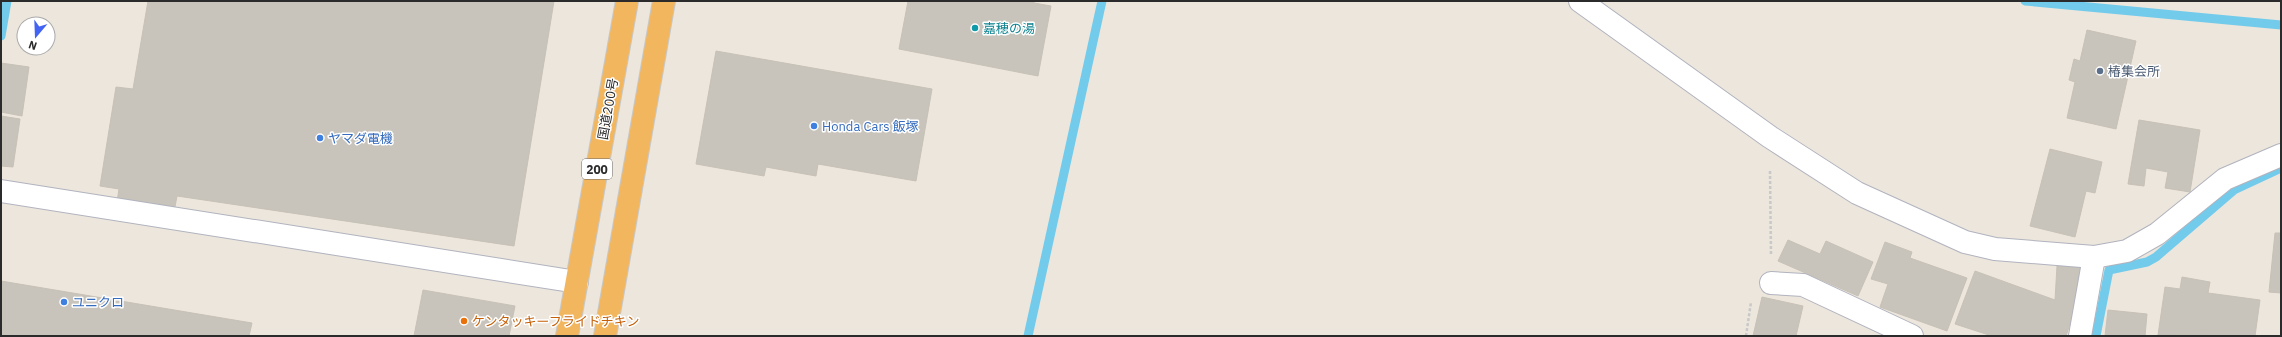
<svg xmlns="http://www.w3.org/2000/svg" width="2282" height="337" viewBox="0 0 2282 337" font-family="'IBM Plex Sans','Noto Sans JP',sans-serif">
<rect width="100%" height="100%" fill="#ece6dd"/>
<g fill="none" stroke-linecap="round" stroke-linejoin="round">
<g stroke="#73cbeb" stroke-width="9">
<path d="M2025 1 2281 25"/>
<path d="M1 36 7 1"/>
<path d="M1028 336 1102 1"/>
<path d="M2096 336 2109 270 2147 262 2156 257 2234 190 2281 168"/>
</g>
</g>
<g fill="#c8c4bb" stroke="#c7c1b7">
<path d="M148 1H554L514 246 177 196 174 212 117 202 119 189 100 186 116 87 133 89Z"/>
<path d="M908 1H1034V3L1051 6 1038 76 899 49Z"/>
<path d="M2087 30 2136 41 2116 129 2067 118 2075 82 2069 80 2074 59 2080 61Z"/>
<path d="M716 51 932 89 916 181 818 164 816 176 766 167 764 176 696 164Z"/>
<path d="M1 63 29 67 22 116 1 112Z"/>
<path d="M1 116 20 119 13 167 1 166Z"/>
<path d="M2139 120 2200 130 2190 192 2165 188 2168 172 2146 168 2144 186 2128 184Z"/>
<path d="M2050 149 2102 162 2095 193 2086 191 2075 237 2030 226Z"/>
<path d="M2275 233H2281V293L2269 292Z"/>
<path d="M1788 240 1820 254 1826 241 1873 262 1858 296 1778 261Z"/>
<path d="M1885 242 1912 252 1910 258 1967 278 1947 331 1880 307 1888 284 1871 279Z"/>
<path d="M2057 266H2081L2076 306 2066 336H1992L1955 324 1975 271 2055 300Z"/>
<path d="M2182 277 2210 282 2208 293 2260 300 2255 336 2158 335 2165 287 2180 289Z"/>
<path d="M1 281 252 323 249 336H1Z"/>
<path d="M423 290 515 306 509 336H414Z"/>
<path d="M1762 297 1803 306 1796 336H1753Z"/>
<path d="M2108 310 2147 314 2145 336H2105Z"/>
</g>
<g fill="none" stroke-linecap="round" stroke-linejoin="round">
<g stroke="#b1b3be" stroke-width="24">
<g id="minor">
<path d="M1580 1 1770 137 1857 193 1965 242 1995 249 2094 257 2127 251 2157 234 2225 179 2281 155"/>
<path d="M1 191 577 282"/>
<path d="M1771 283 1803 285 1912 336"/>
<path d="M2080 336 2094 257"/>
</g>
</g>
<g stroke="#c8c8c8" stroke-width="24">
<g id="trunk">
<path d="M567 336 627 1"/>
<path d="M605 336 664 1"/>
</g>
</g>
<g stroke="#c8c8c8" stroke-width="2.5" stroke-dasharray="3 2" stroke-linecap="butt">
<path d="M1770 171 1771 256"/>
<path d="M1746 336 1751 302"/>
</g>
<use href="#minor" stroke="#fff" stroke-width="22"/>
<use href="#trunk" stroke="#f2b65e" stroke-width="22"/>
</g>
<circle fill="#0f9aa8" stroke="#fff" stroke-width="1.5" cx="975" cy="28" r="4"/>
<circle fill="#5c6f8a" stroke="#fff" stroke-width="1.5" cx="2100" cy="71" r="4"/>
<g fill="#3f7fe0" stroke="#fff" stroke-width="1.5">
<circle cx="814" cy="126" r="4"/>
<circle cx="320" cy="138" r="4"/>
<circle cx="64" cy="302" r="4"/>
</g>
<circle fill="#e8710a" stroke="#fff" stroke-width="1.5" cx="464" cy="321" r="4"/>
<g text-anchor="middle" dominant-baseline="central" stroke-width="3" stroke-linejoin="round" paint-order="stroke">
<rect fill="#fff" stroke="#6b6b6b" stroke-width="1" x="582" y="159" width="30" height="20" rx="3"/>
<g font-size="12" font-weight="bold" fill="#2b2b2b">
<text x="597" y="169">200</text>
</g>
<g font-size="13" fill="#0d838f" stroke="#fff" text-anchor="start">
<text x="983" y="28">嘉穂の湯</text>
</g>
<g font-size="13" fill="#4e5e75" stroke="#fff" text-anchor="start">
<text x="2108" y="71">椿集会所</text>
</g>
<g font-size="13" fill="#2b2b2b" stroke="#fff">
<text transform="translate(608 109) rotate(-80)">国道200号</text>
</g>
<g font-size="13" fill="#366cbe" stroke="#fff" text-anchor="start">
<text x="822" y="126">Honda Cars 飯塚</text>
<text x="328" y="138">ヤマダ電機</text>
<text x="72" y="302">ユニクロ</text>
</g>
<g font-size="13" fill="#c56008" stroke="#fff" text-anchor="start">
<text x="472" y="321">ケンタッキーフライドチキン</text>
</g>
</g>
<rect width="2282" height="337" fill="none" stroke="#2b2b2b" stroke-width="4"/>
<g transform="translate(36 36) rotate(199)"><circle r="19" fill="#ffffff" stroke="#aaaaaa"/>
<path d="M0-3L7 15L0 10L-7 15Z" fill="#4263f4"/>
<text y="-6" font-size="11" font-weight="bold" text-anchor="middle" fill="#2b2b2b">N</text>
</g>
</svg>
